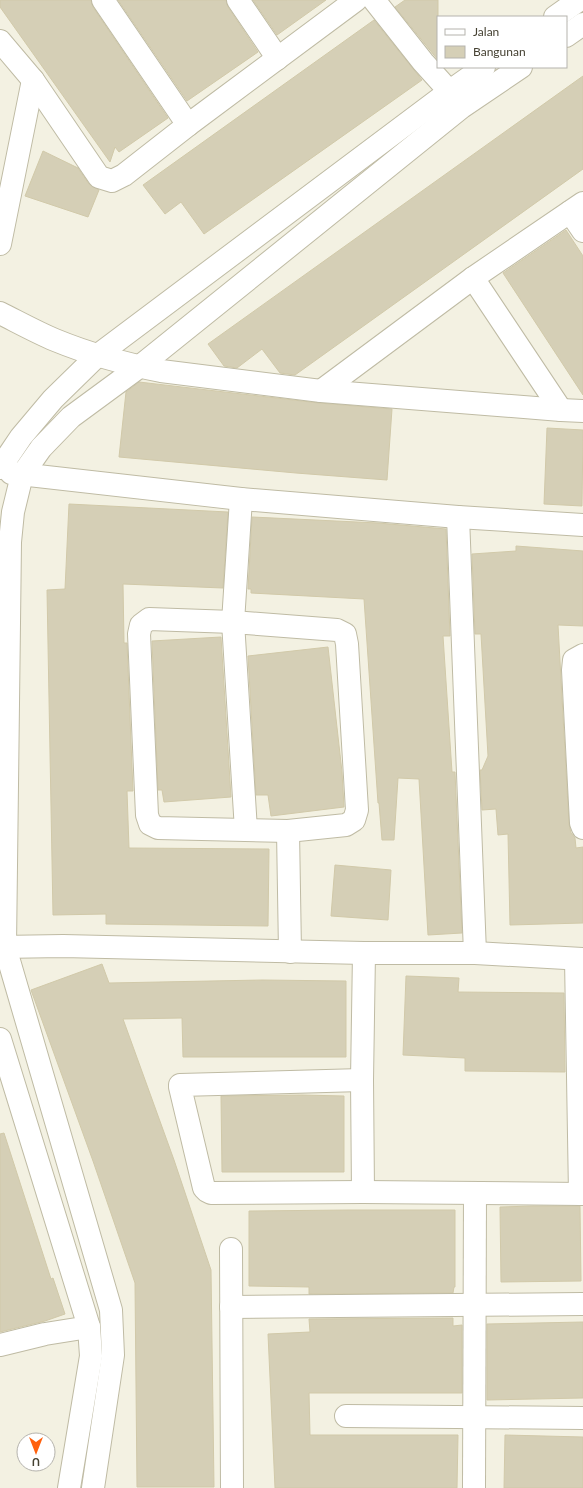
<svg xmlns="http://www.w3.org/2000/svg" width="583" height="1488" viewBox="0 0 583 1488" font-family="Lato,sans-serif">
<rect width="100%" height="100%" fill="#f3f1e2"/>
<g fill="#d5cfb6" stroke="#d1c9a9">
<path d="M0 0H91L93 7 168 118 119 152 115 147 110 162 0 7Z"/>
<path d="M118 0H226L228 7 258 52 187 101Z"/>
<path d="M253 0H326L277 35Z"/>
<path d="M405 0H438V60L395 7Z"/>
<path d="M374 20 422 80 204 234 181 202 165 214 143 185Z"/>
<path d="M583 76V169L295 375 280 373 262 349 237 368 224 366 208 344Z"/>
<path d="M43 151 78 168 89 184 99 190 88 217 25 196Z"/>
<path d="M566 230 583 256V395L503 273Z"/>
<path d="M139 382 319 403 392 409 387 480 296 473 119 457 126 392Z"/>
<path d="M547 428 583 430 582 506 544 504Z"/>
<path d="M69 504 228 512 223 588 123 584 124 643H127L133 791H127L129 848 269 849 268 926 106 924V914L53 915 47 590 65 589Z"/>
<path d="M252 517 378 523 446 529 450 636H443L452 772H455L462 933 428 935 419 779 398 778 394 840H382L379 803H378L364 599 251 593V589H248Z"/>
<path d="M516 546 583 551V626L558 625 569 824 571 833 575 838 576 848 583 847V923L510 925 508 834 498 835 496 809 482 810 480 770H482L488 756 481 634H475L472 554 516 551Z"/>
<path d="M221 637 231 797 164 802 162 790H158L152 641Z"/>
<path d="M328 647 342 772 344 807 271 816 268 795H256L248 656Z"/>
<path d="M335 865 391 870 388 920 331 916Z"/>
<path d="M102 964 109 983 262 980 346 981V1057H183L182 1018 123 1019 174 1160 211 1270 214 1487H137L135 1283 93 1161 31 990Z"/>
<path d="M406 976 459 978 458 992 564 993 565 1072 465 1071V1058L403 1055Z"/>
<path d="M302 1095 344 1096V1172H222L221 1096Z"/>
<path d="M4 1133 51 1279 53 1278 65 1314 45 1321 0 1332V1134Z"/>
<path d="M533 1206H580L581 1281 501 1282 500 1207Z"/>
<path d="M348 1210H455V1287H454L453 1293 309 1294V1287L249 1286V1211Z"/>
<path d="M453 1318V1326L462 1325V1393H309L310 1435H458L457 1488H275L268 1334 310 1332 309 1319Z"/>
<path d="M583 1322V1398L487 1400V1324Z"/>
<path d="M505 1435 583 1437V1488H504Z"/>
</g>
<g fill="none" stroke-linecap="round" stroke-linejoin="round">
<g stroke="#bfbba4" stroke-width="24">
<g id="minor">
<path d="M103 0 188 125"/>
<path d="M238 0 272 50 277 59"/>
<path d="M374 0 423 62 459 102"/>
<path d="M555 17 579 0"/>
<path d="M566 36 583 24"/>
<path d="M0 41 33 80 99 177 112 181 124 175 188 125 356 0"/>
<path d="M570 212 583 231"/>
<path d="M0 244 33 80"/>
<path d="M473 278 561 410"/>
<path d="M0 313C18 322 36 332 55 340 89 354 126 364 161 371L321 391 561 410 583 411"/>
<path d="M321 391 473 278 583 203"/>
<path d="M0 468 21 437 53 399 98 355 450 91 484 67"/>
<path d="M11 473 241 499 458 517 583 525"/>
<path d="M241 499 233 622 246 830"/>
<path d="M458 517 475 953"/>
<path d="M149 619 233 622 337 630 345 634 347 644 357 810 354 820 346 825 288 831 158 828 150 824 147 815 139 634 141 625Z"/>
<path d="M583 655 574 660 573 670 581 823 583 828"/>
<path d="M288 831 290 952"/>
<path d="M0 947 63 946 364 953H475L583 959"/>
<path d="M576 959 580 1194"/>
<path d="M0 1039 89 1327 91 1356 69 1488"/>
<path d="M362 1080 180 1085V1087L204 1188 207 1191 211 1193 363 1192 583 1194"/>
<path d="M363 1192 362 1080 364 953"/>
<path d="M231 1249 232 1488"/>
<path d="M231 1307 583 1304"/>
<path d="M0 1345 45 1334 89 1327"/>
<path d="M346 1416 583 1418"/>
<path d="M93 1488 113 1355 111 1310 5 947 10 542 13 512 22 475 41 448 71 417 139 367 462 107 521 67"/>
<path d="M474 1488 475 1194"/>
</g>
</g>
<use href="#minor" stroke="#fff" stroke-width="22"/>
</g>
<rect x="437" y="16" width="130" height="52" fill="#ffffff" stroke="#b5b3ad"/>
<rect x="445" y="29" width="20" height="6" fill="#ffffff" stroke="#b5b3ad"/>
<text x="473" y="36" font-size="12" fill="#454132">Jalan</text>
<rect x="445" y="46" width="20" height="12" fill="#d5cfb6" stroke="#b5b3ad"/>
<text x="473" y="56" font-size="12" fill="#454132">Bangunan</text>
<g transform="translate(36 1452) rotate(180)"><circle r="19" fill="#ffffff" stroke="#b5b3ad"/>
<path d="M0-3L7 15L0 10L-7 15Z" fill="#ff610d"/>
<text y="-6" font-size="11" font-weight="bold" text-anchor="middle" fill="#454132">U</text>
</g>
</svg>
